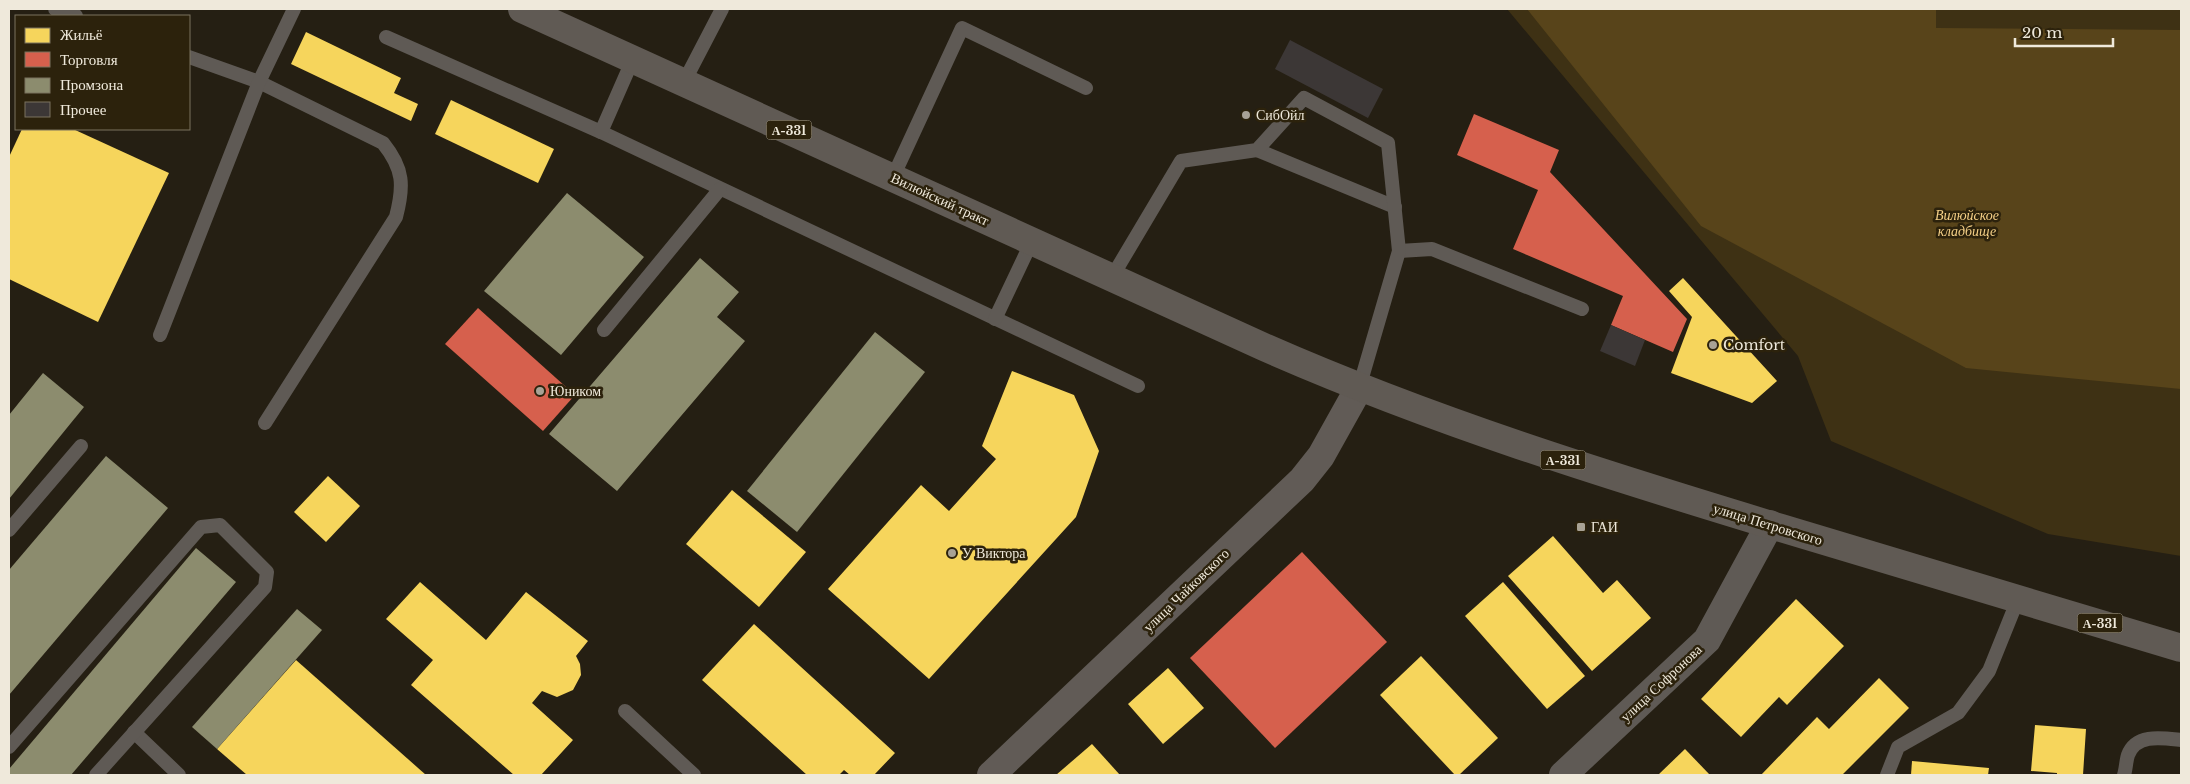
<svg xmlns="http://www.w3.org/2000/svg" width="2190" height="784" viewBox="0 0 2190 784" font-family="'Libre Baskerville',serif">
<rect width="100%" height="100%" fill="#251f13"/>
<path fill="#3e3114" d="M1507 9H2181V556L2048 534 1831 441 1798 356Z"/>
<path fill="#58441a" d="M1527 9H1936V28L2181 30V389L1966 368 1701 226Z"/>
<g fill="#f6d55c">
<path d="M306 32 401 78 394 93 418 104 411 121 291 64Z"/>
<path d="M451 100 554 149 538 183 435 134Z"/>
<path d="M22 129H73L169 173 98 322 9 279V157Z"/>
<path d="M1683 278 1777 381 1752 403 1671 373 1692 317 1669 291Z"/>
<path d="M1012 371 1074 395 1099 451 1076 517 929 679 828 589 921 485 949 511 996 459 982 446Z"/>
<path d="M328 476 360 506 326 542 294 512Z"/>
<path d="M732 490 806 552 759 607 686 544Z"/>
<path d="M1553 536 1603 593 1617 580 1651 618 1592 671 1508 576Z"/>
<path d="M420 582 486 640 526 592 588 641 576 656 580 664 581 675 573 690 557 697 542 691 532 703 573 740 541 775H514L411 685 433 660 386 619Z"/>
<path d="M1503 582 1585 676 1547 709 1465 616Z"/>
<path d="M1796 599 1844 646 1787 705 1779 697 1741 737 1701 699Z"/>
<path d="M754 624 895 753 874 775H850L844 770 839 775H807L702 680Z"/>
<path d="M1421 656 1498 738 1459 775H1455L1380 695Z"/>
<path d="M296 660 426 775H247L217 749Z"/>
<path d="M1168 668 1204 708 1163 744 1128 704Z"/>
<path d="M1879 678 1909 708 1842 775H1761L1817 717 1829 729Z"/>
<path d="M2035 725 2086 729 2083 775H2057V773L2031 771Z"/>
<path d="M1092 744 1120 775H1056Z"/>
<path d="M1685 749 1710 775H1658Z"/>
<path d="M1912 761 1989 768 1988 775H1911Z"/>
</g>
<g fill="#d6604d">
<path d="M1474 114 1559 150 1550 172 1687 319 1673 352 1611 325 1623 296 1513 249 1538 190 1457 155Z"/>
<path d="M478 308 575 395 543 431 445 344Z"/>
<path d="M1302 552 1387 642 1275 748 1190 658Z"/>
</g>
<g fill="#8c8c6e">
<path d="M567 193 644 257 561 355 484 291Z"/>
<path d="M700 258 739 292 717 317 745 341 617 491 549 434Z"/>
<path d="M875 332 925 372 797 532 747 491Z"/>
<path d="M43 373 84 407 9 499V415Z"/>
<path d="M106 456 168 508 9 695V570Z"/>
<path d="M196 548 236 582 71 775H9V769Z"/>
<path d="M297 609 322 630 217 749 192 727Z"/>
</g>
<g fill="#3c3736">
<path d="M1290 40 1383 89 1368 118 1275 69Z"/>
<path d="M1611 325 1645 340 1635 366 1600 351Z"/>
</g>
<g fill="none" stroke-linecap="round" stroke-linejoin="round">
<g stroke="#5f5a55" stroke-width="14">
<path d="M55 9 76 16"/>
<path d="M386 37 601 132 1138 386"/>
<path d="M189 57 259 82 383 143C404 169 404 186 396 217L265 423"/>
<path d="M684 82 722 9"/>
<path d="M601 132 633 59"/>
<path d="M1257 150 1395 207"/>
<path d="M893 177 962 28 1086 88"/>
<path d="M1399 251 1432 249 1582 309"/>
<path d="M1112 277 1181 161 1257 150 1304 98 1388 143 1399 251 1359 388"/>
<path d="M995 319 1032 241"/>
<path d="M604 330 720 189"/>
<path d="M160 335 259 82 294 9"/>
<path d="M9 530 81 446"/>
<path d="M625 711 694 775"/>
<path d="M134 732 179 775"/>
<path d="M9 747 201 527 220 525 267 572 265 587 96 775"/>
<path d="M1887 775 1898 747 1958 713 1989 671 2018 599"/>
<path d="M2124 775C2126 769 2126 761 2128 755 2136 733 2163 738 2181 740"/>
</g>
<path stroke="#5f5a55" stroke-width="28" d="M1563 775 1707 640 1770 524"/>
<path stroke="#615b56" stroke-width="28" d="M991 775 1302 480 1321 456 1359 388"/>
<path stroke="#605a54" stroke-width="28" d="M522 9 1264 347C1432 421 1606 475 1781 528 1915 568 2048 608 2181 648"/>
</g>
<g fill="#a8a295" stroke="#2c220c" stroke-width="2">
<circle cx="1246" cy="115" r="5"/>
<circle cx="1713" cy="345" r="5"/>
<circle cx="540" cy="391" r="5"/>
<rect x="1576" y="522" width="10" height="10" rx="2.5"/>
<circle cx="952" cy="553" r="5"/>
</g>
<g text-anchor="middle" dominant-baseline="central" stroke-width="5" stroke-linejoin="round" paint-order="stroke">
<g fill="#2c220c" stroke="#b4ad9d" stroke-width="1">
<rect x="766.5" y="120.5" width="45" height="19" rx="4"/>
<rect x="1540.5" y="450.5" width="45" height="19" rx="4"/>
<rect x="2077.5" y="613.5" width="45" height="19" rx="4"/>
</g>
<g font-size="12" font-weight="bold" fill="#efe9db">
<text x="789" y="130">А-331</text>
<text x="1563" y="460">А-331</text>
<text x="2100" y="623">А-331</text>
</g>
<g font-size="14" fill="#efe9db" stroke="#2c220c" text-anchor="start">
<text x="1256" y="115">СибОйл</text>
<text x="1723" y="345">Comfort</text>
<text x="550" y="391">Юником</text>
<text x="1591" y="527">ГАИ</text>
<text x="962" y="553">У Виктора</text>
</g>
<g font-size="14" fill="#efe9db" stroke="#2c220c">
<text transform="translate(940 199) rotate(25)">Вилюйский тракт</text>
<text transform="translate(1768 524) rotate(17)">улица Петровского</text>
<text transform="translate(1186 590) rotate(-44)">улица Чайковского</text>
<text transform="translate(1661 683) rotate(-43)">улица Софронова</text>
</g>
<g font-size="14" font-style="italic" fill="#f5d087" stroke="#2c220c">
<text x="1967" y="215">Вилюйское<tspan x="1967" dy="16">кладбище</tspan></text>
</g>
</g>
<rect width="2190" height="784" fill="none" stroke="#efe9db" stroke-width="20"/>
<rect x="15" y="15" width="175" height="115" fill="#2c220c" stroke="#7a725f"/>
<rect x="25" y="28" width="25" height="15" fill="#f6d55c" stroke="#7a725f"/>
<text x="60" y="40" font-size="15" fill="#efe9db">Жильё</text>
<rect x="25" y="52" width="25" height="15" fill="#d6604d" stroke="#7a725f"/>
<text x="60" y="65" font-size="15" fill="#efe9db">Торговля</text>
<rect x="25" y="78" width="25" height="15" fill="#8c8c6e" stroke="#7a725f"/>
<text x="60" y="90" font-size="15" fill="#efe9db">Промзона</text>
<rect x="25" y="102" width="25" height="15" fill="#3c3736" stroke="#7a725f"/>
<text x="60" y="115" font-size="15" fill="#efe9db">Прочее</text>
<path d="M2015 38v8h98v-8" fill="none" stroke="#efe9db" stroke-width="2.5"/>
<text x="2022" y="38" font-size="15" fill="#efe9db" stroke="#2c220c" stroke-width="4" paint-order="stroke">20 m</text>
</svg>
